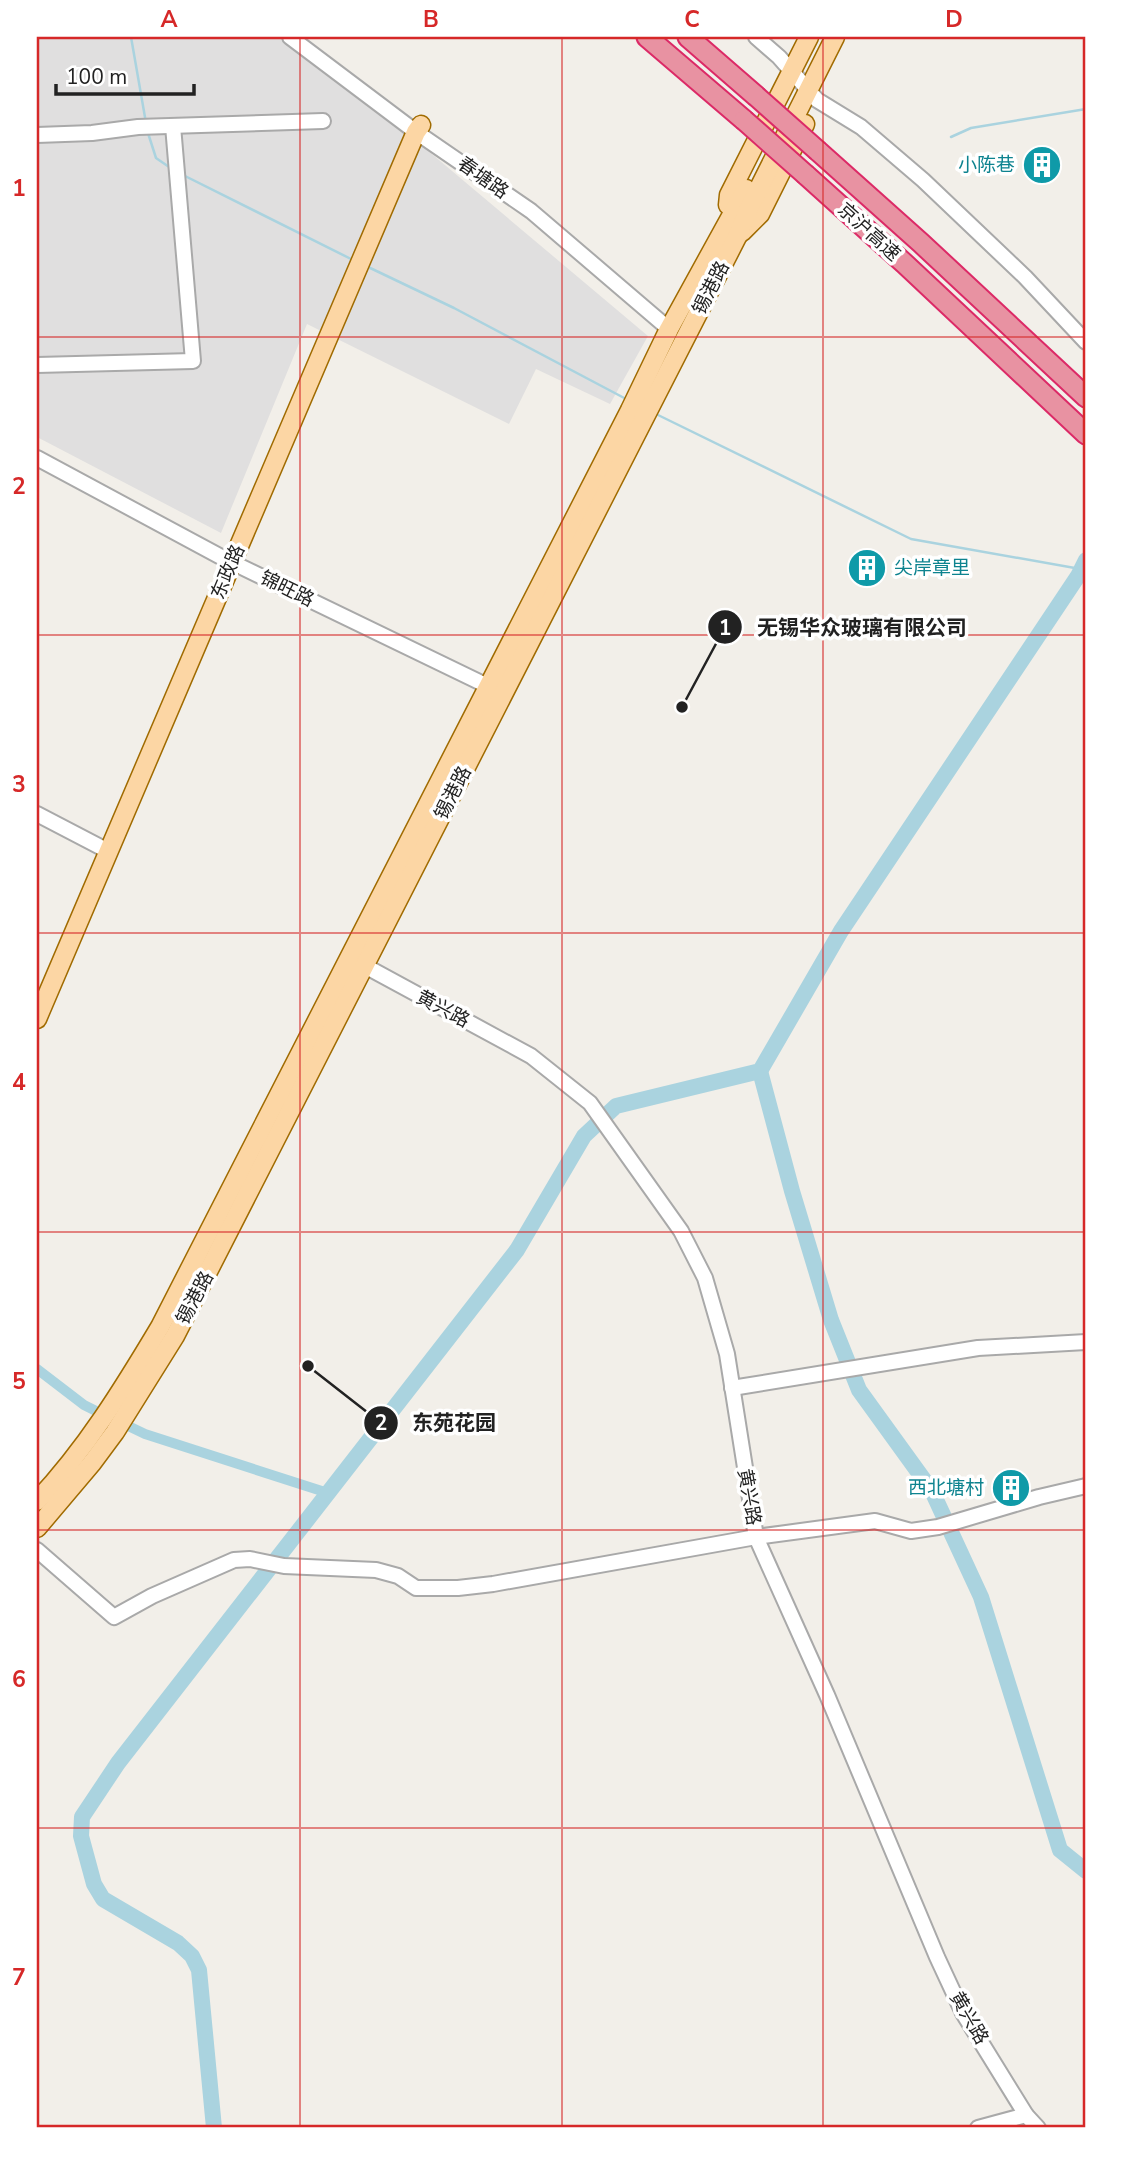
<svg xmlns="http://www.w3.org/2000/svg" width="1123" height="2165" viewBox="0 0 1123 2165" font-family="'Nunito Sans','Noto Sans SC',sans-serif">
<rect width="100%" height="100%" fill="#f2efe9"/>
<path fill="#e0dfdf" d="M37 37H279L389 118 648 336 610 404 536 369 509 424 307 324 221 533 37 437Z"/>
<g fill="none" stroke-linecap="round" stroke-linejoin="round">
<g stroke="#aad3df" stroke-width="2.5">
<path d="M131 37 146 123"/>
<path d="M148 133 156 158 172 169"/>
<path d="M951 137 971 128 1086 109"/>
<path d="M181 174 353 260"/>
<path d="M366 266 454 308 628 400"/>
<path d="M656 414 911 539 1086 570"/>
</g>
<g stroke="#aad3df" stroke-width="10">
<path d="M37 1369 84 1405 106 1416"/>
<path d="M120 1422 145 1434 328 1493"/>
</g>
<g stroke="#aad3df" stroke-width="16">
<path d="M760 1071 792 1191 831 1320 859 1390 932 1491 981 1597 1060 1850 1086 1871"/>
<path d="M214 2128 199 1970 192 1956 178 1943 103 1899 94 1884 81 1836 82 1817 118 1763 517 1250 584 1136 616 1106 760 1071 841 931 1078 576 1086 560"/>
</g>
<g stroke="#a9a9a9" stroke-width="18">
<g id="minor">
<path d="M290 37 416 132 531 211 669 329"/>
<path d="M756 37 779 57 817 100 861 127 923 180 1025 277 1086 342"/>
<path d="M37 135 92 133 138 127 323 121"/>
<path d="M37 365 193 361 173 126"/>
<path d="M37 458 223 558 498 691"/>
<path d="M37 814 108 851"/>
<path d="M365 966 531 1056 590 1103 681 1231 705 1278 727 1354 756 1537 827 1695 937 1957 963 2013 1026 2115 1038 2128"/>
<path d="M732 1388 978 1348 1086 1342"/>
<path d="M37 1550 114 1617 152 1596 234 1560 250 1559 284 1566 376 1570 398 1576 416 1588H458L493 1584 756 1537 875 1521 911 1531 938 1527 1039 1497 1086 1486"/>
<path d="M978 2128 1026 2115"/>
</g>
</g>
<g stroke="#a06b00" stroke-width="21">
<g id="major">
<path d="M728 205 729 195 809 37"/>
<path d="M742 232 760 214 805 124"/>
<path d="M37 1019 416 132 421 125"/>
<path d="M37 1501C86 1449 123 1389 160 1327L630 410 669 329 746 189"/>
<path d="M37 1528 92 1463 115 1432 175 1336 737 237 749 208 835 37"/>
</g>
</g>
<g stroke="#dc2a67" stroke-width="23">
<g id="highway">
<path d="M647 37 744 120"/>
<path d="M688 37 756 96"/>
<path d="M818 151 921 243 1086 397"/>
<path d="M806 175 905 264 1086 434"/>
</g>
</g>
<use href="#minor" stroke="#fff" stroke-width="14"/>
<use href="#major" stroke="#fcd6a4" stroke-width="18"/>
<use href="#highway" stroke="#e892a2" stroke-width="19"/>
<g stroke="#dc2a67" stroke-width="23" stroke-linecap="butt">
<g id="highway-bridge">
<path d="M756 96 818 151"/>
<path d="M744 120 806 175"/>
</g>
</g>
<use href="#highway-bridge" stroke="#e892a2" stroke-width="19"/>
</g>
<path fill="none" stroke="#d62828" stroke-width="2" stroke-opacity="0.55" d="M300 37V2128M562 37V2128M823 37V2128M37 337H1086M37 635H1086M37 933H1086M37 1232H1086M37 1530H1086M37 1828H1086"/>
<defs>
<g id="building-disc" transform="scale(2.0125)"><circle r="9.5" fill="#0f9aa8" stroke="#fff"/><path d="M-4-6H4V6H1V3H-1V6H-4ZM-2.5-4.3h1.7v1.8h-1.7ZM.8-4.3h1.7v1.8H.8ZM-2.5-1h1.7V.8h-1.7ZM.8-1h1.7V.8H.8Z" fill="#fff"/></g>
</defs>
<g fill-rule="evenodd">
<use href="#building-disc" x="1042" y="165"/>
<use href="#building-disc" x="867" y="568"/>
<use href="#building-disc" x="1011" y="1488"/>
</g>
<g text-anchor="middle" dominant-baseline="central" stroke-width="7" stroke-linejoin="round" paint-order="stroke">
<g font-size="19" fill="#0d838f" stroke="#fff" text-anchor="end">
<text x="1015" y="165">小陈巷</text>
<text x="894" y="568" text-anchor="start">尖岸章里</text>
<text x="984" y="1488">西北塘村</text>
</g>
<g font-size="19" fill="#222" stroke="#fff">
<text transform="translate(483 178) rotate(35)">春塘路</text>
<text transform="translate(869 232) rotate(42)">京沪高速</text>
<text transform="translate(711 288) rotate(-63)">锡港路</text>
<text transform="translate(228 572) rotate(-67)">东政路</text>
<text transform="translate(287 589) rotate(26)">锦旺路</text>
<text transform="translate(453 793) rotate(-63)">锡港路</text>
<text transform="translate(443 1009) rotate(28)">黄兴路</text>
<text transform="translate(195 1298) rotate(-62)">锡港路</text>
<text transform="translate(749 1497) rotate(80)">黄兴路</text>
<text transform="translate(969 2018) rotate(60)">黄兴路</text>
</g>
</g>
<path fill="none" stroke="#222" stroke-width="2.5" d="M682 707L725 627M308 1366L381 1423"/>
<g fill="#222" stroke="#fff" stroke-width="2.5">
<circle cx="682" cy="707" r="7"/>
<circle cx="308" cy="1366" r="7"/>
<circle cx="725" cy="627" r="18"/>
<circle cx="381" cy="1423" r="18"/>
</g>
<g font-size="21" text-anchor="middle" font-weight="bold" fill="#fff">
<text x="725" y="635">1</text>
<text x="381" y="1430">2</text>
</g>
<g font-size="21" text-anchor="middle" font-weight="bold" fill="#222" stroke="#fff" stroke-width="7" stroke-linejoin="round" paint-order="stroke">
<text x="862" y="635">无锡华众玻璃有限公司</text>
<text x="454" y="1430">东苑花园</text>
</g>
<rect width="1123" height="2165" fill="none" stroke="#ffffff" stroke-width="77"/>
<path d="M56 84v10h138v-10" fill="none" stroke="#222222" stroke-width="3.5"/>
<text x="66" y="84" font-size="21" fill="#222222" stroke="#ffffff" stroke-width="5" paint-order="stroke">100 m</text>
<rect x="38" y="38" width="1046" height="2088" fill="none" stroke="#d62828" stroke-width="2.5"/>
<g font-size="23" text-anchor="middle" font-weight="bold" fill="#d62828">
<text x="169" y="27">A</text>
<text x="431" y="27">B</text>
<text x="692" y="27">C</text>
<text x="954" y="27">D</text>
<text x="19" y="196">1</text>
<text x="19" y="494">2</text>
<text x="19" y="792">3</text>
<text x="19" y="1090">4</text>
<text x="19" y="1389">5</text>
<text x="19" y="1687">6</text>
<text x="19" y="1985">7</text>
</g>
</svg>
